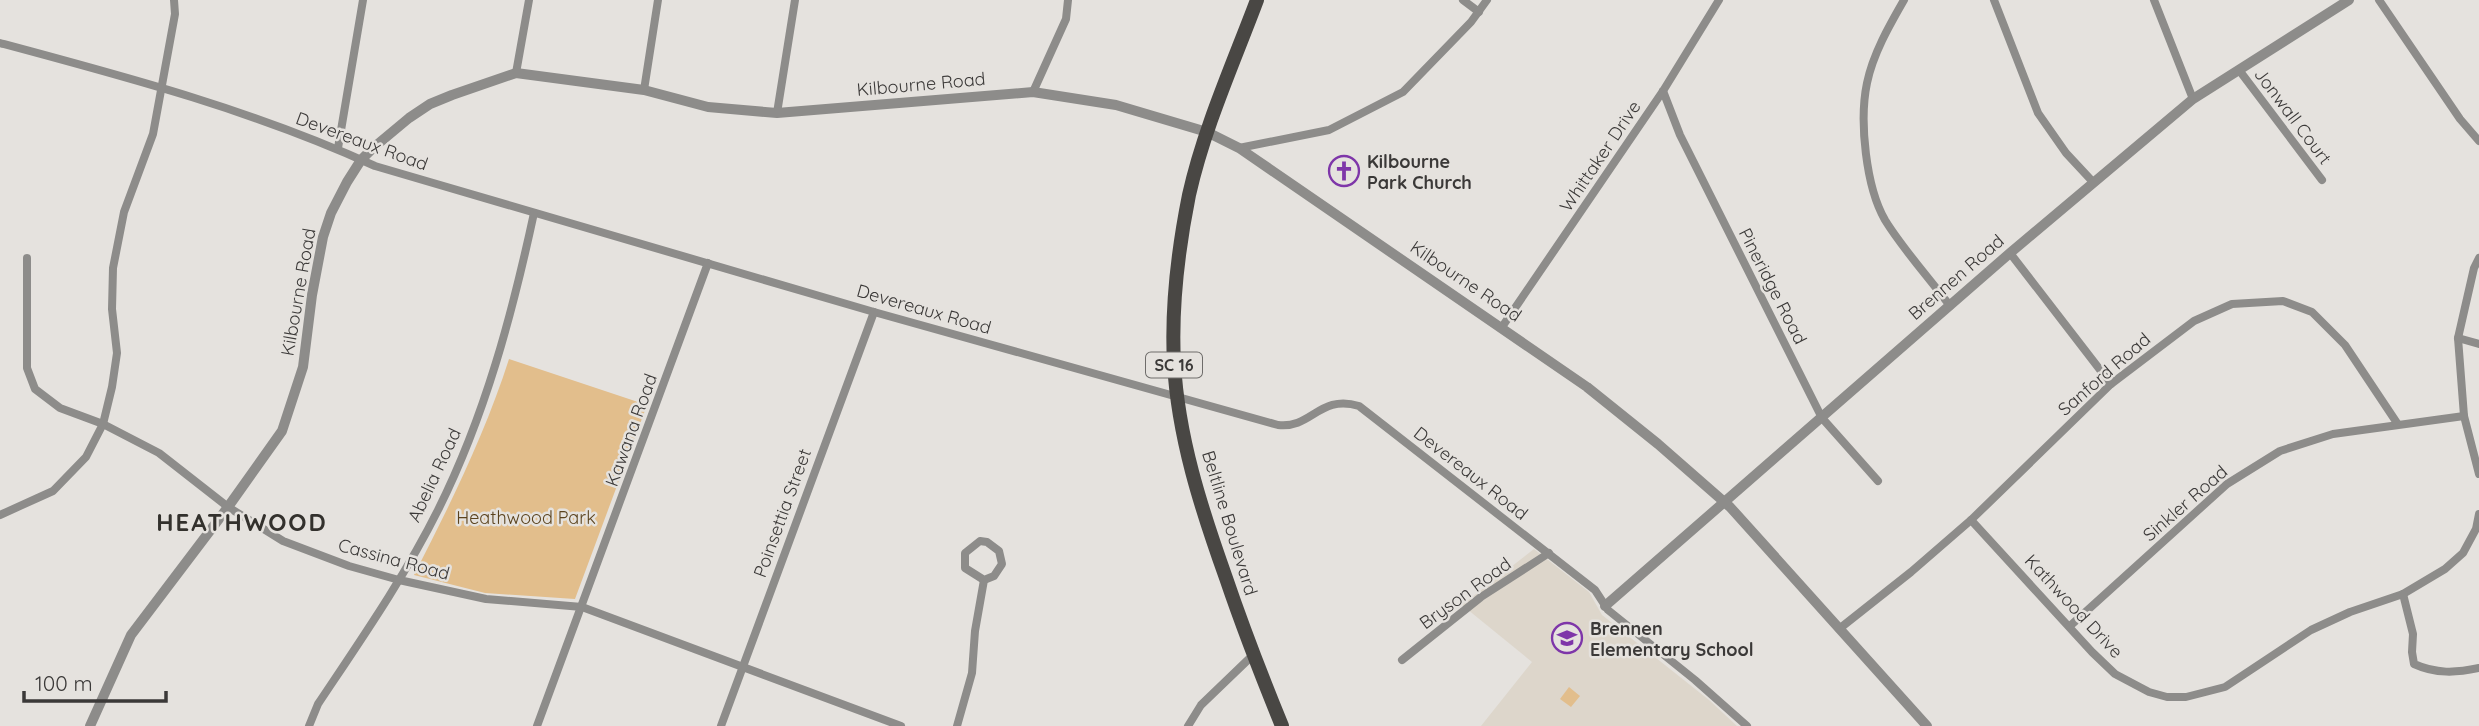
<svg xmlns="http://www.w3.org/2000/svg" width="2479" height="726" viewBox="0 0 2479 726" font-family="Quicksand,sans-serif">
<rect width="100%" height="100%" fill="#e5e2de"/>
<path fill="#ddd6cb" d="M1534 549 1589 592 1602 615 1709 700 1737 726H1481L1532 662 1462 605Z"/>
<g fill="#e2be8c">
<path d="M509 359 647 405 575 599 485 593 414 575C450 505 485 434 509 359Z"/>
<path d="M1569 687 1580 696 1571 707 1560 699Z"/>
</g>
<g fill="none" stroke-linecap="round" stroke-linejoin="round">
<g stroke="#8d8c8a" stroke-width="8">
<path d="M1463 0 1479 12"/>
<path d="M1904 0C1889 26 1873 54 1867 83 1859 121 1866 187 1885 220 1902 248 1930 279 1950 306"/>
<path d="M1994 0 2038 113 2066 153 2093 182"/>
<path d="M2154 0 2193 99"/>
<path d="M2379 0 2460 119 2479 141"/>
<path d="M0 43C127 77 255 111 375 166L874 312 1278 425C1312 429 1319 394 1359 406L1595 590 1608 610 1695 680 1747 726"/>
<path d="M2239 70 2322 180"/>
<path d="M516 73 529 0"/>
<path d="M644 90 658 0"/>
<path d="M1663 91 1680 135 1822 418 1878 481"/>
<path d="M1033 92 1066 19 1068 0"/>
<path d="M777 113 795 0"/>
<path d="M338 148 363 0"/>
<path d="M1239 148 1329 130 1403 92 1471 22 1487 0"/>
<path d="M2010 253 2111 384"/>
<path d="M27 258V368L35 389 60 408 103 424 159 453 228 507 283 541 349 566 399 580 486 599 582 607 901 726"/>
<path d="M2479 258 2474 268 2458 338 2464 416 2479 474"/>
<path d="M1502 327 1663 91 1719 0"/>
<path d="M2458 338 2479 344"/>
<path d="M0 515 53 491 86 457 103 424 112 387 117 353 112 309 113 268 124 212 153 134 175 14 174 0"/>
<path d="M1971 520 2092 652 2115 674 2149 692 2167 697H2186L2225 687 2311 630 2350 612 2403 594 2445 569 2463 553 2476 529 2479 514"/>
<path d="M980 541 987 542 999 551 1002 564 994 576 984 580 965 568V553Z"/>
<path d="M2403 594 2413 634 2412 652 2414 664C2436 674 2456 673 2479 668"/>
<path d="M2070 626 2227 484 2280 451 2333 434 2464 416"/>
<path d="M1839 629 1911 572 1971 520 2111 384 2194 321 2232 304 2283 301 2312 312 2345 345 2397 423"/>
<path d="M1402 660 1481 597 1549 553"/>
<path d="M309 726 318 704C360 641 404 578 438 510 485 416 512 315 534 213"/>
<path d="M537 726 708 263"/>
<path d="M721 726 874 312"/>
<path d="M957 726 972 673 975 631 984 580"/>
<path d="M1188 726 1201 705 1253 655"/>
</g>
<g stroke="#8d8c8a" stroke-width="10">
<path d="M1605 606 2010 253 2193 99 2349 0"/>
<path d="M90 726 131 635 228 507 282 431 303 367 312 295 323 237 331 213 347 182 361 160 373 148 409 118 430 104 452 95 516 73 644 90 708 107 777 113 1033 92 1116 105 1207 132 1239 148 1587 387 1658 444 1730 507 1927 726"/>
</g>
<path stroke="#494744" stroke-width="14" d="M1257 0C1233 64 1204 128 1189 195 1178 250 1171 306 1174 363 1178 437 1201 508 1226 578 1243 628 1262 677 1282 726"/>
</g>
<defs>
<g id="church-ring" transform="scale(1.575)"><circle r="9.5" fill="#e5e2de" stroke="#7e36a9" stroke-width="1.5"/><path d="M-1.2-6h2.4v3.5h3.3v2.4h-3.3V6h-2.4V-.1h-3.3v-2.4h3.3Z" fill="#7e36a9"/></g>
<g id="school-ring" transform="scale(1.575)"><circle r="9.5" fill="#e5e2de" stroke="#7e36a9" stroke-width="1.5"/><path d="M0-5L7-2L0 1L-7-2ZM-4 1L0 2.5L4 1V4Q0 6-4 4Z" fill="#7e36a9"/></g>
</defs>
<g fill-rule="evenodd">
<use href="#church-ring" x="1344" y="171"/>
<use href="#school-ring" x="1567" y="638"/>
</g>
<g text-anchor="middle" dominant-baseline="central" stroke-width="5" stroke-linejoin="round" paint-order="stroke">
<rect fill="#e5e2de" stroke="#6e6c6a" stroke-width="2" x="1146" y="352.5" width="56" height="25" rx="5"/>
<g font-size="16" font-weight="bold" fill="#3b3938">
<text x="1174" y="365">SC 16</text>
</g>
<g font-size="18" fill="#3b3938" stroke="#e5e2de">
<text transform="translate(921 84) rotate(-5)">Kilbourne Road</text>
<text transform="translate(2293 116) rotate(53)">Jonwall Court</text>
<text transform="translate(362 141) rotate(20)">Devereaux Road</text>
<text transform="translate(1600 156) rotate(-56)">Whittaker Drive</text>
<text transform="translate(1956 277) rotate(-41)">Brennen Road</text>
<text transform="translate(1466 281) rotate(34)">Kilbourne Road</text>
<text transform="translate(1773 286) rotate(63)">Pineridge Road</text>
<text transform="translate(298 292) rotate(-80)">Kilbourne Road</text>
<text transform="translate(924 309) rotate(16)">Devereaux Road</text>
<text transform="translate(2104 374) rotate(-41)">Sanford Road</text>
<text transform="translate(631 430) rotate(-70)">Kawana Road</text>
<text transform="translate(1471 473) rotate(38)">Devereaux Road</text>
<text transform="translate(434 475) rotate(-65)">Abelia Road</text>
<text transform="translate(2185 503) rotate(-41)">Sinkler Road</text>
<text transform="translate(782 513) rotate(-70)">Poinsettia Street</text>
<text transform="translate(1230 523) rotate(73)">Beltline Boulevard</text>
<text transform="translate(394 559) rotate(15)">Cassina Road</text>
<text transform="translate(1465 593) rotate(-36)">Bryson Road</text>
<text transform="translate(2074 606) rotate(47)">Kathwood Drive</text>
</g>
<g font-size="18" font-weight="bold" fill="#3b3938" stroke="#e5e2de" text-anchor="start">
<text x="1367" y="161">Kilbourne<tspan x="1367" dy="21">Park Church</tspan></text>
<text x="1590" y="628">Brennen<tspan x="1590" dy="21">Elementary School</tspan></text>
</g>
<g font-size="18" fill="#5b431e" stroke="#e5e2de">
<text x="526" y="517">Heathwood Park</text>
</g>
<g font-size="24" font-weight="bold" letter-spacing="2" fill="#33312d" stroke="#e5e2de">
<text x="242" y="522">HEATHWOOD</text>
</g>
</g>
<path d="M24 691v10h142v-10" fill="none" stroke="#3b3938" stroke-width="3.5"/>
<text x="35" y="691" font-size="21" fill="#3b3938" stroke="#e5e2de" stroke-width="5" paint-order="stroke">100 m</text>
</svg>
